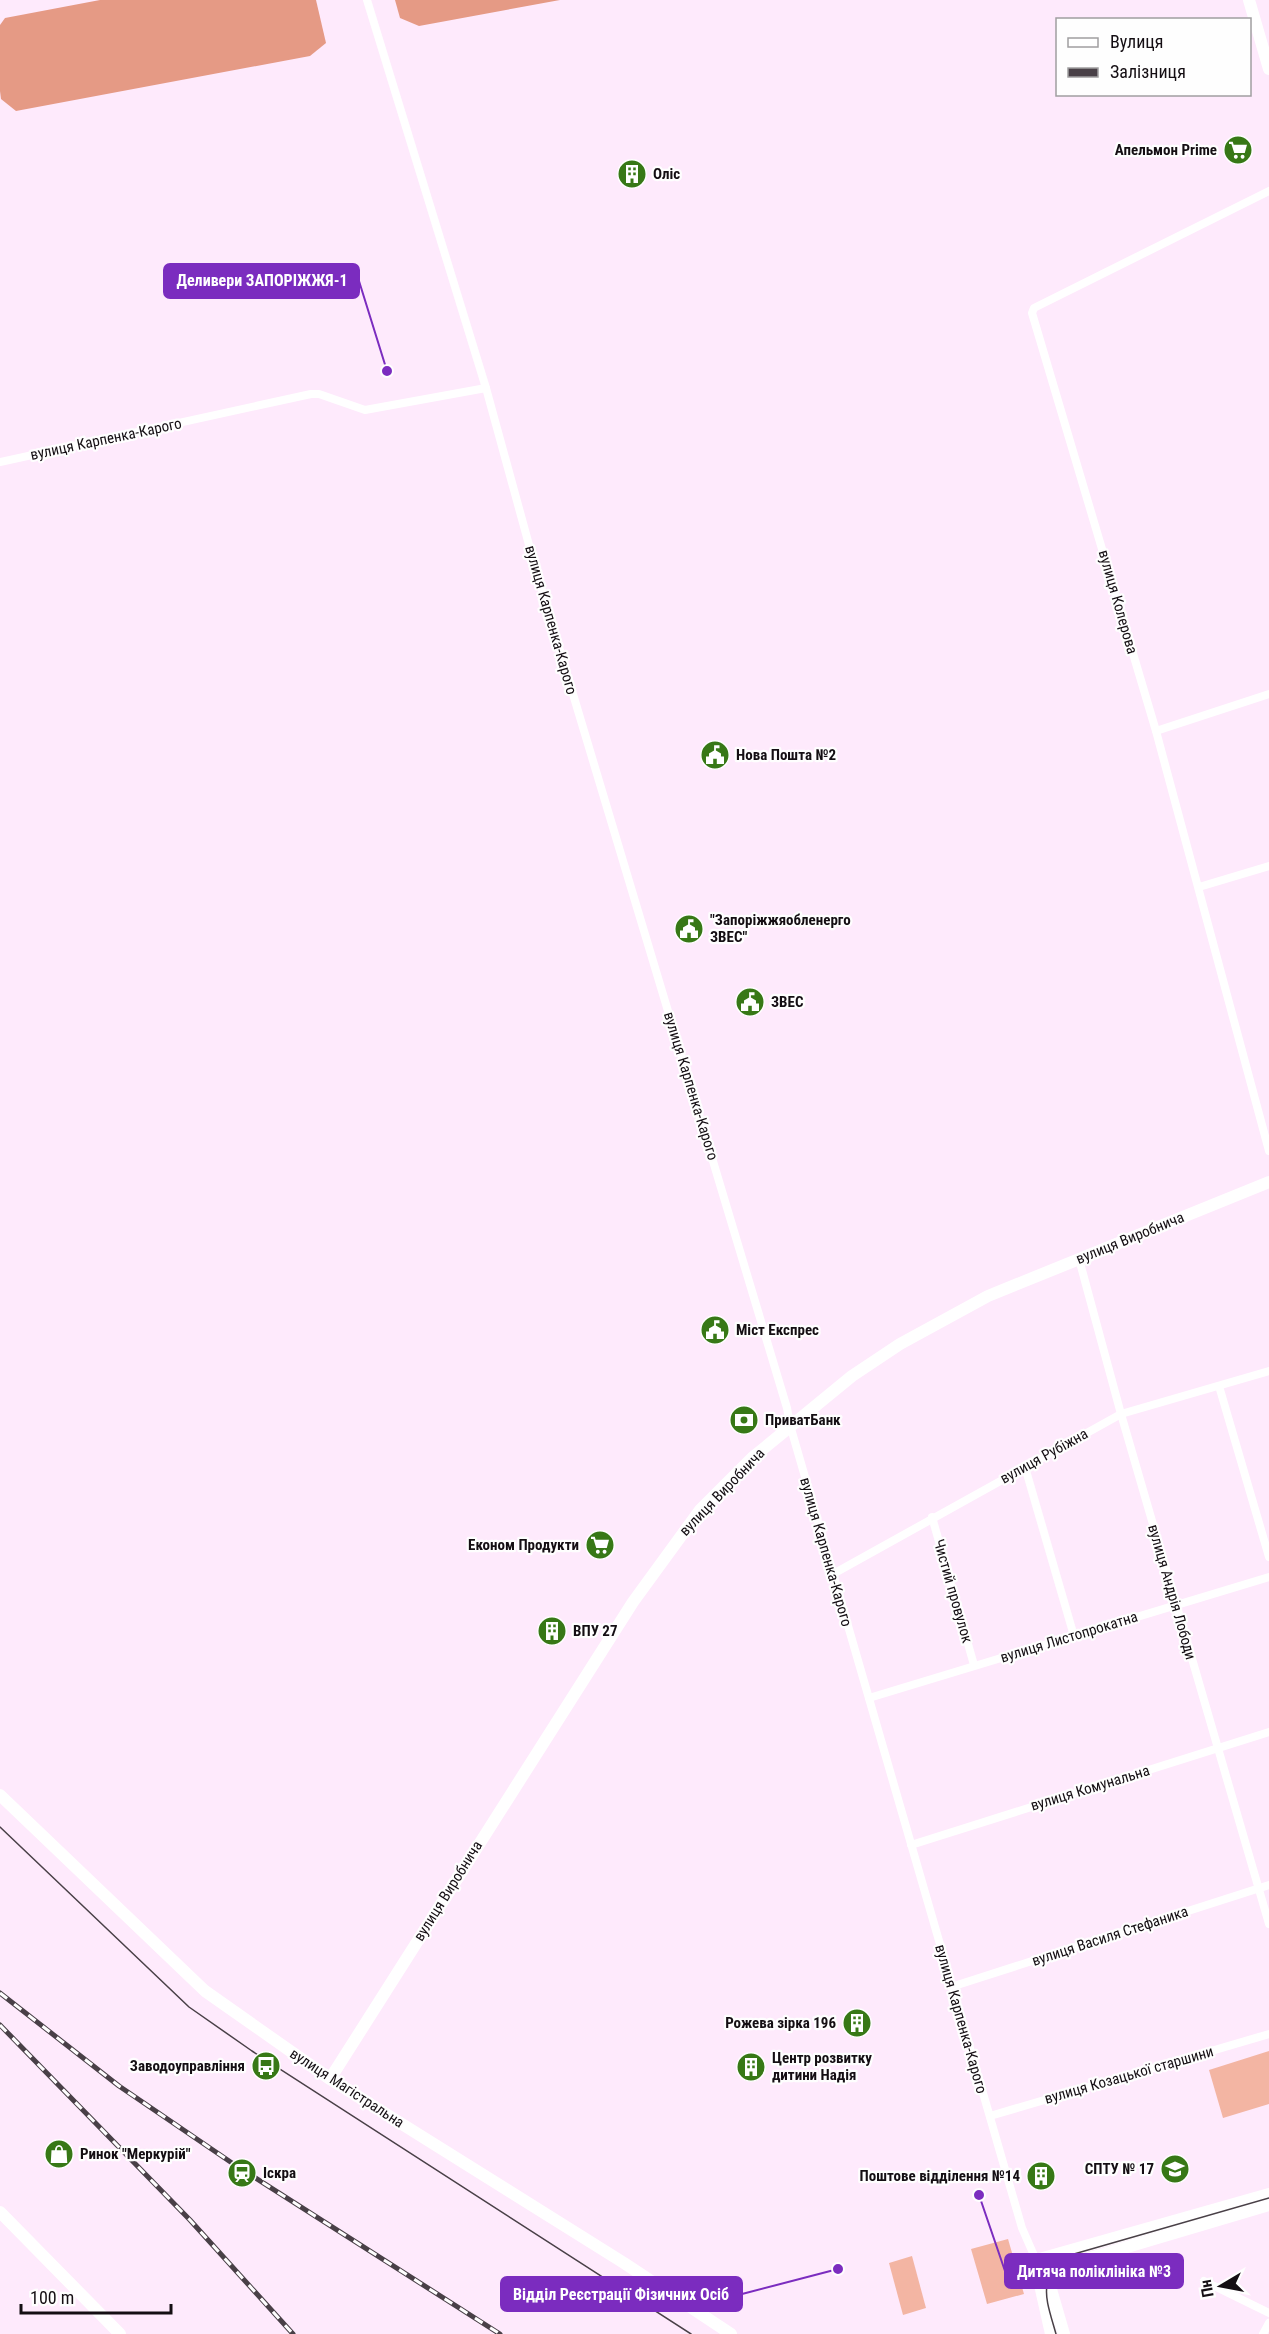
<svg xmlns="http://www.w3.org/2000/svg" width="1269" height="2334" viewBox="0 0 1269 2334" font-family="'Roboto Condensed',sans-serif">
<rect width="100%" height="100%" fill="#feeafc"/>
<g fill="#f3b5a3">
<path d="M1269 2051V2104L1223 2118 1209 2070Z"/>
<path d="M1008 2239 1024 2294 987 2304 971 2249Z"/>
<path d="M912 2256 926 2308 903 2315 889 2263Z"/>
</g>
<g fill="#e59a85">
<path d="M100 0H316L326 43 310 56 16 111 1 99 0 91V25L5 18Z"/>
<path d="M395 0H560L419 26 400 18Z"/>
</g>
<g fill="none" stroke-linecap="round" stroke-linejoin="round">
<g stroke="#fff" stroke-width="8">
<path d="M367 0 486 388"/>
<path d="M1269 191 1034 308 1032 313 1156 731 1269 1151"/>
<path d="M0 462 311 394H319L365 410 486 388 537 574 787 1408 790 1425 1022 2228 1036 2260"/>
<path d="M1156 731 1269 694"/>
<path d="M1199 887 1269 866"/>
<path d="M1079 1259 1121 1414 1269 1924"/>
<path d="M1219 1386 1269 1557"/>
<path d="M1025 1467 1074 1636"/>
<path d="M932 1517 974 1665"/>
<path d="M833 1574 1121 1414 1269 1371"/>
<path d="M869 1698 1269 1577"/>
<path d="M911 1845 1269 1732"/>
<path d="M951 1987 1269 1885"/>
<path d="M990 2116 1269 2034"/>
<path d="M1204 2281 1269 2313"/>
<path d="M1263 2334 1269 2323"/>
</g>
<g stroke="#fff" stroke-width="12">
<path d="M1249 0 1269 69"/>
<path d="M0 1795 205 1991 330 2079 624 2263 731 2334"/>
<path d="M330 2079 633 1602 700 1510 752 1458 852 1376 900 1344 988 1296 1269 1182"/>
<path d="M0 2212 120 2334"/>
<path d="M1036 2260 1269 2194"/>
<path d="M1040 2266 1048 2279 1064 2334"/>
<path d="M1036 2267 1051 2334"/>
<path d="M1036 2274 1269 2205"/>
</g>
<g stroke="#494047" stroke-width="1.5">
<path d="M0 1827 189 2007 252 2051 691 2334"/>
<path d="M1056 2334C1045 2295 1036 2278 1074 2254L1269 2198"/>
</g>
<g stroke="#494047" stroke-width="5">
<g id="rail">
<path d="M0 1993 119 2086 232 2163 500 2334"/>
<path d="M0 2025 190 2220 293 2334"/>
</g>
</g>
<use href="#rail" stroke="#fefefe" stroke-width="3" stroke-dasharray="9" stroke-linecap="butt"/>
</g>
<defs>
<g id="supermarket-disc" transform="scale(1.5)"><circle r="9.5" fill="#377816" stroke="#fefefe"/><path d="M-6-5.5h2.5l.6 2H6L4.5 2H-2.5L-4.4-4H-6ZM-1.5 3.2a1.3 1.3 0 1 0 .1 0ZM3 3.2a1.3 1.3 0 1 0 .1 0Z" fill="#fff"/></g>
<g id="building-disc" transform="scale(1.5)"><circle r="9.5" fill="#377816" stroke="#fefefe"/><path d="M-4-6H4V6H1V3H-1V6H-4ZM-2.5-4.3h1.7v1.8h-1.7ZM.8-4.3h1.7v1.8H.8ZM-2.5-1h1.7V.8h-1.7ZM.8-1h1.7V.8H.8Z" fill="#fff"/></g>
<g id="civic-disc" transform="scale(1.5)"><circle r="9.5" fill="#377816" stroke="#fefefe"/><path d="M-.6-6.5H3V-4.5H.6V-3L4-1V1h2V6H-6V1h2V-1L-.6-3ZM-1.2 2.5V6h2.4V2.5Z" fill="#fff"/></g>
<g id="bank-disc" transform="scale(1.5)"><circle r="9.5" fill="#377816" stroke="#fefefe"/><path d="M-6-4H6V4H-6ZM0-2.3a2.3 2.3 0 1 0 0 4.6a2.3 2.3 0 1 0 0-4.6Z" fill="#fff"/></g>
<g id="bus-disc" transform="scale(1.5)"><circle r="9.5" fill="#377816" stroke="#fefefe"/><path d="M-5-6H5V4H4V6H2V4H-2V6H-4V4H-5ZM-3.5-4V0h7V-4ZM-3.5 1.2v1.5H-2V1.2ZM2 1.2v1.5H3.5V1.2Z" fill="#fff"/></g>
<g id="shop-disc" transform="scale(1.5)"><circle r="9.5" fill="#377816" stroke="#fefefe"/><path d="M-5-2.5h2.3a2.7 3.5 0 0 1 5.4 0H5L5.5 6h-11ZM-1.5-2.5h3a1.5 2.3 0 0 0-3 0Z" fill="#fff"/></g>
<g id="university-disc" transform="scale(1.5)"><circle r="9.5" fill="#377816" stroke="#fefefe"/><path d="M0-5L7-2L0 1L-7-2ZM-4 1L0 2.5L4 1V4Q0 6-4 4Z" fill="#fff"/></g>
<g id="station-disc" transform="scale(1.5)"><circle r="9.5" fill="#377816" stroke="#fefefe"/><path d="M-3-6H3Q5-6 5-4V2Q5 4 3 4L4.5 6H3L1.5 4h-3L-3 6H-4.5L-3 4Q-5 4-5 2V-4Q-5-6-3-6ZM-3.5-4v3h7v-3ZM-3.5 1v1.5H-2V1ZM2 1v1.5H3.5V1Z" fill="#fff"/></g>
</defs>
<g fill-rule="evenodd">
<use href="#supermarket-disc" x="1238" y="150"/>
<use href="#building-disc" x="632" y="174"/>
<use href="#civic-disc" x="715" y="755"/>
<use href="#civic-disc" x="689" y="929"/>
<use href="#civic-disc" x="750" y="1002"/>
<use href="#civic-disc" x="715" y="1330"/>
<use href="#bank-disc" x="744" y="1420"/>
<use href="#supermarket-disc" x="600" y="1545"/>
<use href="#building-disc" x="552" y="1631"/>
<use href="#building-disc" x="857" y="2023"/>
<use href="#bus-disc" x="266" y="2066"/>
<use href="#building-disc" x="751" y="2067"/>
<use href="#shop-disc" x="59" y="2154"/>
<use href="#university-disc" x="1175" y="2169"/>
<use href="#station-disc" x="242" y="2173"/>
<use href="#building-disc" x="1041" y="2176"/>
</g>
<g text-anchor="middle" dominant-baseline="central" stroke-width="4.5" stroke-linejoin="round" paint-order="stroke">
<g font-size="15" font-weight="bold" fill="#140e13" stroke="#fefefe" text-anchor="start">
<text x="1217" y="150" text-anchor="end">Апельмон Prime</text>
<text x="653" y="174">Оліс</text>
<text x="736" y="755">Нова Пошта №2</text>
<text x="710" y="920">"Запоріжжяобленерго<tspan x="710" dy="17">ЗВЕС"</tspan></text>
<text x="771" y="1002">ЗВЕС</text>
<text x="736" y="1330">Мiст Експрес</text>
<text x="765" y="1420">ПриватБанк</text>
<text x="579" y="1545" text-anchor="end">Економ Продукти</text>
<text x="573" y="1631">ВПУ 27</text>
<text x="836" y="2023" text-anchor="end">Рожева зірка 196</text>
<text x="772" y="2058">Центр розвитку<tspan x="772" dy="17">дитини Надія</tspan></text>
<text x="245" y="2066" text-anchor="end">Заводоуправління</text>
<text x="80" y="2154">Ринок "Меркурій"</text>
<text x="1154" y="2169" text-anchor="end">СПТУ № 17</text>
<text x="263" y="2173">Іскра</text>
<text x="1020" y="2176" text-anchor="end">Поштове відділення №14</text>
</g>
<g font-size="15" fill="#140e13" stroke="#fefefe">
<text transform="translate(106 439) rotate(-12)">вулиця Карпенка-Карого</text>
<text transform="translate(1118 602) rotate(74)">вулиця Колерова</text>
<text transform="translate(551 620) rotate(74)">вулиця Карпенка-Карого</text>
<text transform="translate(691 1086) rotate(73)">вулиця Карпенка-Карого</text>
<text transform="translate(1130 1238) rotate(-22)">вулиця Виробнича</text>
<text transform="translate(1044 1456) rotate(-29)">вулиця Рубіжна</text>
<text transform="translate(722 1492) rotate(-46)">вулиця Виробнича</text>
<text transform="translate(826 1552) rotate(74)">вулиця Карпенка-Карого</text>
<text transform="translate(953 1591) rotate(74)">Чистий провулок</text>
<text transform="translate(1172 1592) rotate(74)">вулиця Андрія Лободи</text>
<text transform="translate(1069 1637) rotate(-17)">вулиця Листопрокатна</text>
<text transform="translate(1090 1788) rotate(-17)">вулиця Комунальна</text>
<text transform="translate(448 1891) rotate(-58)">вулиця Виробнича</text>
<text transform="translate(1110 1936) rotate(-18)">вулиця Василя Стефаника</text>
<text transform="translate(961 2019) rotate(74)">вулиця Карпенка-Карого</text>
<text transform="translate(1129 2075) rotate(-16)">вулиця Козацької старшини</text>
<text transform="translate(347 2088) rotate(33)">вулиця Магістральна</text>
</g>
</g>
<path fill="none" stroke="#7b2cbf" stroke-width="2" d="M387 371L359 281M979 2195L1005 2271M838 2269L742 2294"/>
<g fill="#7b2cbf" stroke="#fefefe" stroke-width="2">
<circle cx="387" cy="371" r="6"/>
<circle cx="979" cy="2195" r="6"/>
<circle cx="838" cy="2269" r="6"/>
</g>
<g fill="#7b2cbf" stroke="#7b2cbf" stroke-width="2">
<rect x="164" y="264" width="195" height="34" rx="6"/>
<rect x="1005" y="2254" width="178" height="34" rx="6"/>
<rect x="501" y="2277" width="241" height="34" rx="6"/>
</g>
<g font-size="16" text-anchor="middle" font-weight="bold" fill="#fff">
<text x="262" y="286">Деливери ЗАПОРІЖЖЯ-1</text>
<text x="1094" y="2277">Дитяча поліклініка №3</text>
<text x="621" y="2300">Відділ Реєстрації Фізичних Осіб</text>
</g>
<rect x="1056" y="18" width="195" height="78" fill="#fefefe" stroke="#a09ea0" stroke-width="1.5"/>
<rect x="1068" y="38" width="30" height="9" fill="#ffffff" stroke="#a09ea0" stroke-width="1.5"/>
<text x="1110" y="48" font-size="18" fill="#140e13">Вулиця</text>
<rect x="1068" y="68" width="30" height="9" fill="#494047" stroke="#a09ea0" stroke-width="1.5"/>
<text x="1110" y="78" font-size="18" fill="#140e13">Залізниця</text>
<g transform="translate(1221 2286) rotate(260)" stroke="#fefefe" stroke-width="4.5" paint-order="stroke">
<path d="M0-4.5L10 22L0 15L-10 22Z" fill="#140e13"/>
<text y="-9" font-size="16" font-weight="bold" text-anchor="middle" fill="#140e13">Пн</text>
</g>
<path d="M21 2304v9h150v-9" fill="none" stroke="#140e13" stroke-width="3"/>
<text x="30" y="2304" font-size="18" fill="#140e13" stroke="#fefefe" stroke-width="4.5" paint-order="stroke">100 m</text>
</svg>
